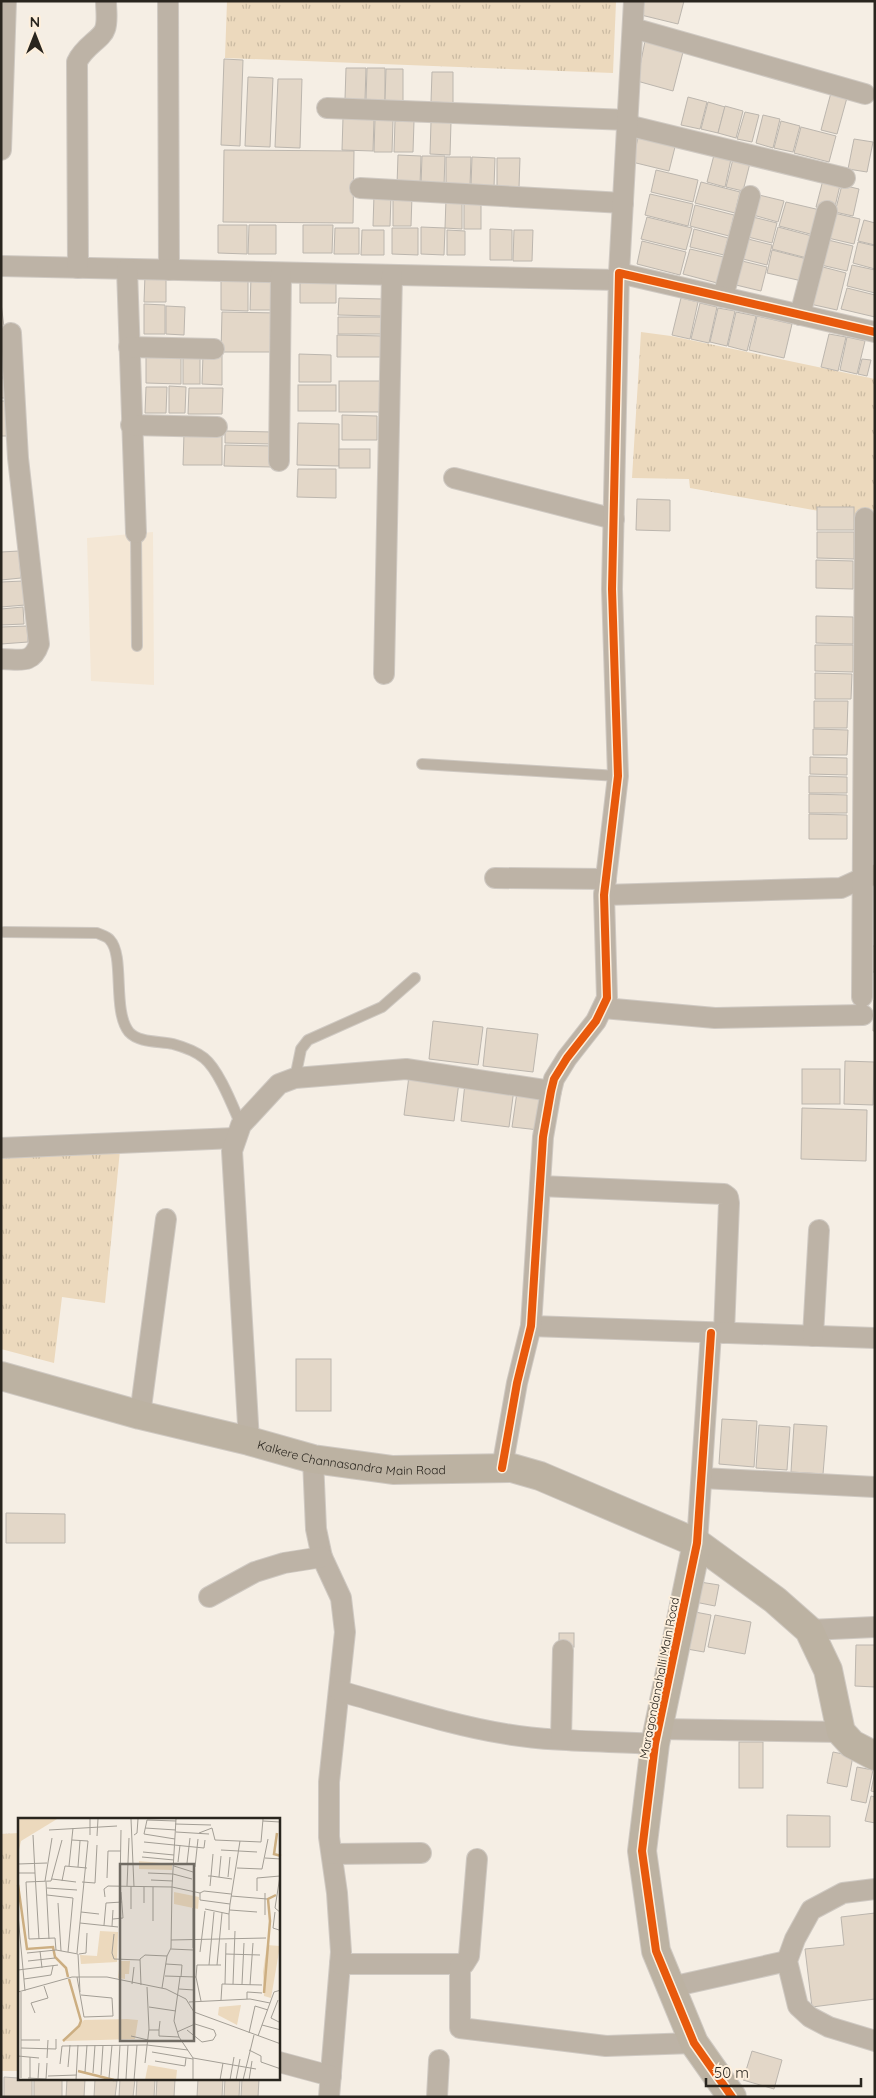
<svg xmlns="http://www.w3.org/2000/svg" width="876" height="2098" viewBox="0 0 876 2098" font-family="Quicksand,sans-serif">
<defs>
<pattern id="grass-tufts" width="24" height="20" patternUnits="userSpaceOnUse" patternTransform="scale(1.25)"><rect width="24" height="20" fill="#ecd9bd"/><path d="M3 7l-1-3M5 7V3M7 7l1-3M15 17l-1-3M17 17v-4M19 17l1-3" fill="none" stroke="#cabaa2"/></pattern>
</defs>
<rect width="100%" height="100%" fill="#f5eee4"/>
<path fill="#f4e7d5" d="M153 532 154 685 91 681 87 538Z"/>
<g fill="url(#grass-tufts)">
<path d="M227 1 616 2 613 73 225 58Z"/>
<path d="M641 332 671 336 875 379V521L690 488 689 479 632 478Z"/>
<path d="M120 1150 105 1303 62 1297 54 1363 1 1349V1152Z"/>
<path d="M19 1833V2071H1V1834Z"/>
</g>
<g fill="#e3d7c8" stroke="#bcb6ae">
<path d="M645 1H684L678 24 641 15Z"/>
<path d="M645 41 683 52 673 91 637 81Z"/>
<path d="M224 59 243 60 240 146 221 145Z"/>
<path d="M346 68H366L365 100 345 99Z"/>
<path d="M367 68H385V101L366 100Z"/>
<path d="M386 69H403V101H385Z"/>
<path d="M432 72H453V103L431 102Z"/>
<path d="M248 77 273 78 270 147 245 146Z"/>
<path d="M278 79H302L300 148 275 147Z"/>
<path d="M832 89 848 94 837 134 821 130Z"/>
<path d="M688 97 707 102 700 129 681 125Z"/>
<path d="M708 102 725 107 718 133 701 129Z"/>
<path d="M725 106 743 111 736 138 718 133Z"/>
<path d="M745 112 759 115 752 142 737 139Z"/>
<path d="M763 115 780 119 773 148 756 143Z"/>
<path d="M343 118 374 119 373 151 342 150Z"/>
<path d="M375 119 393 120 392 152H374Z"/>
<path d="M395 121H414L413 152H394Z"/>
<path d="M781 121 800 126 793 152 774 148Z"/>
<path d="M431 122H451L450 155 430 154Z"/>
<path d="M801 127 836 136 829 162 794 153Z"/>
<path d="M639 134 676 143 669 171 632 162Z"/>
<path d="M854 139 873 142 867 172 848 169Z"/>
<path d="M224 150 354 151 353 223 223 222Z"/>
<path d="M398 155 421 156 420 185H397Z"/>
<path d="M714 155 731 159 725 187 707 182Z"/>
<path d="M422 156H445L444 186 421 185Z"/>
<path d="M446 157H471L470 186 446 185Z"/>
<path d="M472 157 495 158 494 187 471 186Z"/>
<path d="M497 158H520L519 188 497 187Z"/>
<path d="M733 159 750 163 743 191 726 187Z"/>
<path d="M656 170 698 180 693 202 651 192Z"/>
<path d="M823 180 840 185 834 211 816 207Z"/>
<path d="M701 182 740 192 735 213 695 203Z"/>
<path d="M842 185 859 189 853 216 835 212Z"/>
<path d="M650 194 693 204 688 226 645 215Z"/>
<path d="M374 195 391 196 390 226H373Z"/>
<path d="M759 195 784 201 778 222 753 215Z"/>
<path d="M393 196H412L411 226H393Z"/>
<path d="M446 199H462V229L445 228Z"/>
<rect x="464" y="200" width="17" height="29"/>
<path d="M786 202 820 210 814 235 779 226Z"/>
<path d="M695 205 734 215 729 236 690 226Z"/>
<path d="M834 213 860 219 854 244 828 238Z"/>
<path d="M647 217 692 228 686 250 641 239Z"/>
<path d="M753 217 777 223 772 243 748 237Z"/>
<path d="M864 220 875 223V245L858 241Z"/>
<path d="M218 225H247V254L218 253Z"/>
<path d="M249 225H276V254H248Z"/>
<path d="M303 225H333L332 253H303Z"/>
<path d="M421 227 445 228 444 255 421 254Z"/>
<path d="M778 227 812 236 807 258 772 249Z"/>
<path d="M335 228H359V254H334Z"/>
<path d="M392 228H418V255L392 254Z"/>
<path d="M490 229 512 230V260H490Z"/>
<path d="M694 229 728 238 724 255 690 247Z"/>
<path d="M362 230H384V255H361Z"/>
<path d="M447 230 465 231V255H447Z"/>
<path d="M514 230H533L532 261H513Z"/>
<path d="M748 239 772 245 767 265 743 259Z"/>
<path d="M828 240 853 246 847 271 821 265Z"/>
<path d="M642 241 686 252 680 275 637 264Z"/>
<path d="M858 242 875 246V269L853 263Z"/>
<path d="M690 249 724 257 717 283 683 274Z"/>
<path d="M772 250 807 259 802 281 767 273Z"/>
<path d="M742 261 767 267 761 291 736 285Z"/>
<path d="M852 265 875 270V293L847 286Z"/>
<path d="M819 266 846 273 837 310 810 304Z"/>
<path d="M145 275H166V302H144Z"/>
<path d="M221 275H248V311L221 310Z"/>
<path d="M300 275 336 276V303H300Z"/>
<path d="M251 277H276L275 310H250Z"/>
<path d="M847 288 875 295V317L841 309Z"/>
<path d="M339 298 383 299 382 316 338 315Z"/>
<path d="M681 298 698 302 690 339 672 335Z"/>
<path d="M1 303 4 327H1Z"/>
<path d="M700 303 717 307 709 343 691 339Z"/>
<path d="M144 304 165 305V334H144Z"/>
<path d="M166 306 185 307 184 335 166 334Z"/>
<path d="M718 308 735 311 727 346 710 342Z"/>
<path d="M222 312 278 313 277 352H221Z"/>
<path d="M736 312 756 316 747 351 728 346Z"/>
<path d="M757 316 792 324 784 358 749 350Z"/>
<path d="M338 317H383L382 334H338Z"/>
<path d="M829 334 846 337 838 371 821 367Z"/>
<path d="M337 335 383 336V357H337Z"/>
<path d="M847 337 865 341 857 374 840 370Z"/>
<path d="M5 353 6 377H1V354Z"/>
<path d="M146 353 181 354V384L146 383Z"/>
<rect x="183" y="354" width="17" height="30"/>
<path d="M299 354 331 355V382H299Z"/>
<path d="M203 355 222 356V385L202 384Z"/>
<path d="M862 359 871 360 867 376 858 374Z"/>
<path d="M1 378H7L8 398H1Z"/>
<rect x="339" y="381" width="45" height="31"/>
<rect x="298" y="385" width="38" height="26"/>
<path d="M169 386 186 387 185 413H169Z"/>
<path d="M146 387H167L166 413H145Z"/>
<path d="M189 388H223L222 414H188Z"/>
<path d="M1 401H9L11 436H1Z"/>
<path d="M342 415 377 416V440H342Z"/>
<path d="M298 423 339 424V466L297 465Z"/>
<path d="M225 431 273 432V444L225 443Z"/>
<path d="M184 433H222V465H183Z"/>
<path d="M225 445 273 446V467L224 466Z"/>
<rect x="339" y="449" width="31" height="19"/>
<path d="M298 469H336V498L297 497Z"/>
<path d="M637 499 670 500V531L636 530Z"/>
<rect x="817" y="507" width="37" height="23"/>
<path d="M817 532H854V559L817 558Z"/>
<path d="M19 551 21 578 1 580V552Z"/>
<path d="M816 560 853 561V589L816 588Z"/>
<path d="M23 581 25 605 1 607V582Z"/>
<path d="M23 607 24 624 1 625V609Z"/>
<path d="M816 616 853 617V644L816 643Z"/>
<path d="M27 626 28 642 1 644V627Z"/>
<path d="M815 645H853V672L815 671Z"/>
<path d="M871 668H875V701H870Z"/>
<path d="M815 673 852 674 851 699H815Z"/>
<path d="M814 701H848L847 728H814Z"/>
<path d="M872 724H875V747H871Z"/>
<path d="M813 729 848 730 847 755H813Z"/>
<path d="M810 757 847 758V775L810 774Z"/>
<path d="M870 763H875V802H869Z"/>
<path d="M809 776 847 777V793H809Z"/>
<path d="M809 794 847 795V813H809Z"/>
<path d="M809 814 847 815V839H809Z"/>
<path d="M870 946H875V972H869Z"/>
<path d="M874 1000H875V1031H873Z"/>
<path d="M433 1021 483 1027 478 1065 429 1059Z"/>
<path d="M487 1028 538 1034 533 1072 483 1066Z"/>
<path d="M845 1061 874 1062 873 1105 844 1104Z"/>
<rect x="802" y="1069" width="38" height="35"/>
<path d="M409 1076 459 1082 454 1121 404 1115Z"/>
<path d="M465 1083 514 1089 509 1127 461 1121Z"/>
<path d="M517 1092 543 1095 539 1130 512 1127Z"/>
<path d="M802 1108 867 1110 866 1161 801 1159Z"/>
<rect x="296" y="1359" width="35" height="52"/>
<path d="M722 1419 757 1421 754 1467 719 1464Z"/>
<path d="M794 1424 827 1426 823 1474 791 1472Z"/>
<path d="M759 1425 790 1427 787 1470 756 1468Z"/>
<path d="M6 1513 65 1514V1543H6Z"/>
<path d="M700 1582 719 1585 715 1606 695 1602Z"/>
<path d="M695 1612 711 1615 704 1652 687 1649Z"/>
<path d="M715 1615 751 1622 745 1654 708 1647Z"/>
<rect x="559" y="1633" width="15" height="14"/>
<path d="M856 1645H875V1687L855 1686Z"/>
<rect x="739" y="1742" width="24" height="46"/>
<path d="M833 1752 853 1756 847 1787 827 1783Z"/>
<path d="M857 1767 873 1770 866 1803 851 1800Z"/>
<path d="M875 1771V1792L871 1791Z"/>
<path d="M871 1796 875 1797V1823L865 1821Z"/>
<path d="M787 1815 830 1816V1847H787Z"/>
<path d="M875 1913V1999L812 2007 805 1949 844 1945 841 1917Z"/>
<path d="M752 2051 782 2060 774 2089 743 2080Z"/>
<path d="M4 2077 32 2079V2097H4Z"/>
<path d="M67 2079H85L84 2097H66Z"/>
<path d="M95 2079 117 2081 115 2097H94Z"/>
<path d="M120 2079H135L133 2097H119Z"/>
<path d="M137 2079 155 2080 154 2097H136Z"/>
<path d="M157 2079H175L174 2097H156Z"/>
<path d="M198 2079H223L222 2097H197Z"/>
<path d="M225 2079H240L239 2097H224Z"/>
<path d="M242 2079H259L258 2097H241Z"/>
<rect x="34" y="2080" width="28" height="17"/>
</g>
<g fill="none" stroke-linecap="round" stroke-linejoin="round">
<g stroke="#cfc9c2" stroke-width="12">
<g id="lane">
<path d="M136 533 137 646"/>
<path d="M422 764 618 776"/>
<path d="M4 932 97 933C101 935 107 936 110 940 125 956 112 1011 129 1032 139 1043 160 1041 173 1044 184 1047 195 1051 204 1058 219 1070 233 1107 241 1125"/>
<path d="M295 1078 301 1049 308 1040 382 1007 415 978"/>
</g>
</g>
<g stroke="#cfc9c2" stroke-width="22">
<g id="street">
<path d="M168 1 169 270"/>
<path d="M633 28 865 94"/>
<path d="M327 108 628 120"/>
<path d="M627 125 845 178"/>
<path d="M1 150 6 1"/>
<path d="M360 188 623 203"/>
<path d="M1 266 618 280"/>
<path d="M78 268 77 62C84 46 102 39 105 29 108 21 106 10 106 1"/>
<path d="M127 269 136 533"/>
<path d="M619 273 634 1"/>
<path d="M723 297 750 196"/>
<path d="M800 315 827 211"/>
<path d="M129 347 214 349"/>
<path d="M131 425 217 427"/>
<path d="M279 461 281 273"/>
<path d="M454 478 614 519"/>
<path d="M1 659C20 659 32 665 39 644L18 458 11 333"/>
<path d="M384 674 392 275"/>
<path d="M495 878 606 879"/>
<path d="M604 895 841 888 863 878 874 875"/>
<path d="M862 997 865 518"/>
<path d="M603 1008 715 1018 863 1015"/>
<path d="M1 1148 235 1138"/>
<path d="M540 1186 724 1194 728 1197 729 1203 724 1333"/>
<path d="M531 1326 875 1338"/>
<path d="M813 1336 819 1230"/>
<path d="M140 1415 166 1219"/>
<path d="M249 1441 232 1151 241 1125 279 1084 295 1078 406 1069 551 1091"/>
<path d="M313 1459 316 1529 322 1557 341 1598 345 1632 329 1782V1837L337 1893 341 1952 329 2097"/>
<path d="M502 1468 517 1383 531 1326 543 1137 551 1091 554 1079 567 1058 596 1021 607 998 604 895 618 776 612 589 619 273 875 332"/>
<path d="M702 1478 875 1487"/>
<path d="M697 1543 711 1333"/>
<path d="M209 1597 255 1572 284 1563 322 1557"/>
<path d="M809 1630 875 1627"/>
<path d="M339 1691C394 1706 450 1725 506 1734 555 1742 606 1741 655 1744"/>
<path d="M659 1729 841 1732"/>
<path d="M561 1739 563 1650"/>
<path d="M332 1854 421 1853"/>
<path d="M875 1889 843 1893 811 1910 795 1939 787 1961 798 2006 810 2017 829 2027 875 2041"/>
<path d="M340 1964H464L469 1956 477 1859"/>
<path d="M460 1966V2028L606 2046 694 2043"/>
<path d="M671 1987 787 1961"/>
<path d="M279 2062 331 2076"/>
<path d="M437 2097 439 2060"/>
</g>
</g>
<g stroke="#cfc9c2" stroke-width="30">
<g id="secondary">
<path id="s1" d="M1 1376 140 1415 249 1441 313 1459 393 1470 512 1468 540 1476 697 1543 775 1600 809 1630 828 1670 841 1732 852 1744 875 1756"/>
<path d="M697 1543 655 1744 642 1851 656 1951 694 2043 732 2097"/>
</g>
</g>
<use href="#lane" stroke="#bdb3a6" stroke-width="10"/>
<use href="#street" stroke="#bdb3a6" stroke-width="20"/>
<use href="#secondary" stroke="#bcb2a2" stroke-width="28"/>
<g stroke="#fdefdc" stroke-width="11">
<g id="cycleway">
<path d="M711 1333 697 1543 655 1744 642 1851 656 1951 694 2043 732 2097"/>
<path d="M502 1468 517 1383 531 1326 543 1137 551 1091 554 1079 567 1058 596 1021 607 998 604 895 618 776 612 589 619 273 875 332"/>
</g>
</g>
<use href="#cycleway" stroke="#e8590c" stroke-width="8"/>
</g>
<g text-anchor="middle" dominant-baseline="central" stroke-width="4" stroke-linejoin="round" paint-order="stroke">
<g font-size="12" fill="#29251e" stroke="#fdefdc">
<text stroke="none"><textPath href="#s1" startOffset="361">Kalkere Channasandra Main Road</textPath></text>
<text transform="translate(659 1678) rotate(-79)">Maragondanahalli Main Road</text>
</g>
</g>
<g transform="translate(18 1818)">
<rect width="262" height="262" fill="#f5eee4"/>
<path d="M0 1H39L3 23 0 36ZM121 43 154 46V52L121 51ZM156 74 181 79 180 91 156 86ZM82 113 100 114 99 144 63 146 62 137 79 138ZM102 143H112L111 156H107V161L100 160ZM223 187 219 207 200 197 201 189ZM109 201 120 202 117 221 47 223 66 202ZM130 247 159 252 158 262H127Z" fill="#ecd9bd"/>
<path d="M249 127 262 128 253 180 246 178 245 154Z" fill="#ecd9bd"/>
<path fill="none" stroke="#ccae81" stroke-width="2.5" d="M259 15 256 36 263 38M0 67 9 131 35 129 37 139 48 150 50 159M246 175 252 103 250 81 258 77M45 223 61 208 63 203 51 161M60 253 96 262"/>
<path fill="none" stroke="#a39e95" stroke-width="1" d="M113 1 116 69M245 3 262 4M157 6 193 7M127 10 158 12M31 12 99 8M158 14 191 16M181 15 194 10 197 22 243 24 245 1M72 17V1M116 17 119 15 120 1M79 18 80 1M157 21 126 16 129 2 158 3M44 22 33 63 8 64 11 121 37 120 38 132 60 136 62 174M54 22 70 23 59 135M126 24 186 30 187 22M203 32 239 34M125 34 156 37M124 39 156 42M247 40 263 41M160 44 162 27M169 45 172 20M0 46 29 45M51 48 55 10M156 48 175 54M60 49 62 23M177 49 180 21M219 50 244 51 250 21M0 55H17L15 17M17 55 21 121M130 55 155 56M155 56 174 61M190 58H193L195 36M201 59 203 38M210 59 212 39M89 60 90 33H103M34 61 58 64M133 62 155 63M27 63 34 20M44 63 47 48 69 50M28 64 31 121M64 64 77 65 79 27M102 68 103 12M109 68 111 20M113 68V91M192 68 193 58 214 61M154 69 158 1M29 70 59 72M239 73V60L262 58 257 90 263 95M182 75 186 73 213 76M247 75V97M29 77 55 80 50 134M213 78 249 81M87 79 86 71 90 68 154 69M40 85 43 133M126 85V69M212 86 222 23M212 92 239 94M63 94 81 96M257 94 255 110 261 112M0 97 7 173M95 101 105 100 103 74M135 103V69M62 105 100 109M86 107 88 85 104 84M94 108 95 92M211 112V96M96 116 94 135 96 141 122 142M153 122 248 120M175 130V90M153 131 175 132M22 133 24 150M182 134 187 93M9 135 38 132M61 136 68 135 69 115M208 136 242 137M10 143 37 140M148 146 164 147 163 159M191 147 196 94M199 147 204 95M0 152 40 147M147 158 178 159 179 147H203M59 159 66 199 95 198 94 180 63 177M162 159 156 203 161 219 175 240V262M178 159 183 183M6 161 33 157 35 148M114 166 116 149M207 166 208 125M215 166 217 113M224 166 226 125M123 167 122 141 127 137 149 138M232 167 235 125M144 170 149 138 153 130 154 69 182 75V82L212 86 211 96 187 91M161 171 176 172M0 174 54 159H89L148 171 168 181 176 194 263 226M3 174V260M229 181V174L244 175M203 182 204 166 244 167M260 182 253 200 263 205M171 184 232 181 252 185M131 189 158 193M17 195 13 185 30 180 26 168M244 207 263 212M131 212H141L142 203M141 212V218L161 219M159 214 177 206 196 212 198 217 195 222 184 224 169 212M231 215 237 188 250 192M113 218 130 222M240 218 256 174 263 172M3 222H22M3 230 38 231V221M231 232 243 238V244L263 251M134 234 175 241M0 238 21 240M29 240 30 222M175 240 238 251M137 243 167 248 168 240M127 245 131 211 129 169M42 246 44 228 129 227 170 232M50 249 52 227M67 254 69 227M75 255 77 227M83 257 85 227M30 258 59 257M10 260 28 261 29 245M12 260V239M91 260 94 227M20 261 21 245M100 261 102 227M108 261 110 227M58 262 60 227M116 262 119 227M202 262 205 245M212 262 216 239M218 262 222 241M225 262 236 217M231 262 234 243"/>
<path fill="#706b63" fill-opacity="0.15" stroke="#706b63" stroke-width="2.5" d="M102 46H176V223H102Z"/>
<rect width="262" height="262" fill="none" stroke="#29251e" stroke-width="2.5"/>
</g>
<rect width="876" height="2098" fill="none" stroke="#29251e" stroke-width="5"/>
<g transform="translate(35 35)" stroke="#fdefdc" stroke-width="4" paint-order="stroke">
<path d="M0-4L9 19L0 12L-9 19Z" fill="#29251e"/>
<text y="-8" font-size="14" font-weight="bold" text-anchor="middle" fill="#29251e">N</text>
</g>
<path d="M706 2078v8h155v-8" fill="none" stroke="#29251e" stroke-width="2.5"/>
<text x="714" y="2078" font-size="15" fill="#29251e" stroke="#fdefdc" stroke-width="4" paint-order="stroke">50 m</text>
</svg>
